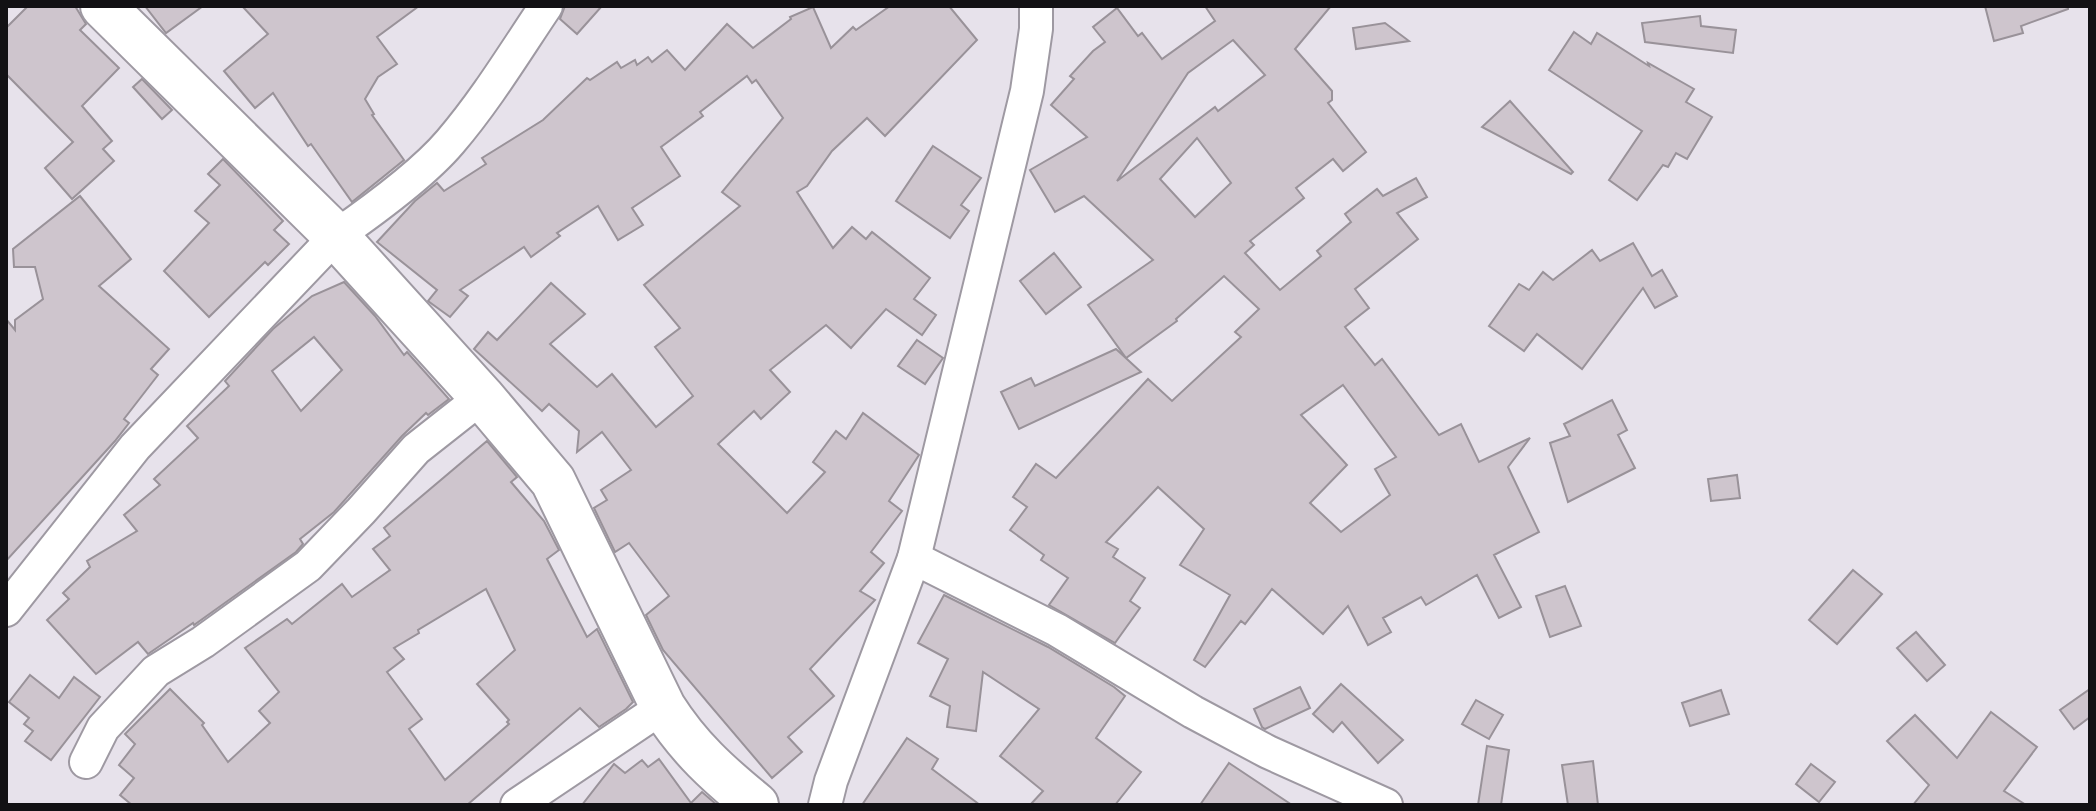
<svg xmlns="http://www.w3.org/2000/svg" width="2096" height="811" viewBox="0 0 2096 811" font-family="'Public Sans',sans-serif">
<rect width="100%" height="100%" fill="#e7e2eb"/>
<g fill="#cec5cd" stroke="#999299" stroke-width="2" fill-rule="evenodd">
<path d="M28 6H75L86 24 80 30 119 68 82 106 112 141 103 149 114 161 72 199 45 168 73 142 6 74V28Z"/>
<path d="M145 6H203L166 33Z"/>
<path d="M242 6H419L377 37 397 64 378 77 365 99 374 114 372 115 404 160 352 202 311 144 308 146 273 93 255 108 224 71 268 34Z"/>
<path d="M565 6H602L577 34 560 19Z"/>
<path d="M890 6H949L977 40 885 136 867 118 832 151 807 186 797 192 833 248 852 227 866 239 872 232 930 278 914 299 936 315 922 335 886 309 851 348 826 325 770 370 790 392 761 419 754 411 718 444 787 513 825 472 813 462 836 431 846 439 863 413 919 455 889 501 902 511 871 552 884 563 860 591 875 600 810 669 834 696 788 737 802 752 772 778 663 650 646 615 669 596 629 543 615 552 594 508 607 500 601 490 631 470 602 432 577 452 579 431 549 404 542 411 474 349 488 332 497 340 551 283 585 314 550 344 597 387 612 374 656 427 693 396 655 347 680 328 644 285 740 206 722 192 783 118 756 80 752 83 747 76 700 112 703 116 661 147 680 176 632 208 643 225 618 240 598 206 557 233 560 236 531 257 524 247 460 290 468 296 450 317 428 301 437 290 377 242 415 201 437 183 444 191 486 164 482 158 543 120 587 78 590 80 617 62 621 68 635 60 637 65 648 57 652 62 667 50 685 70 727 24 753 48 791 19 790 17 813 7 831 48 853 27 856 30Z"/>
<path d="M1205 6H1331L1295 49 1332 91V100L1328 103 1366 152 1343 171 1333 159 1296 188 1304 198 1250 241 1254 245 1245 253 1280 290 1321 256 1317 251 1351 222 1345 214 1377 189 1383 196 1416 178 1427 197 1397 213 1418 239 1355 289 1369 308 1345 327 1375 365 1382 359 1439 435 1461 424 1479 462 1530 438 1508 467 1539 532 1494 555 1521 607 1499 618 1477 575 1426 605 1421 597 1383 618 1391 632 1368 645 1348 606 1323 634 1272 589 1245 624 1241 621 1205 667 1194 660 1230 595 1180 565 1204 529 1158 487 1106 542 1118 549 1113 557 1145 578 1130 601 1140 608 1115 643 1049 605 1068 578 1041 560 1044 555 1010 530 1027 507 1013 497 1036 464 1056 478 1148 379 1172 401 1241 337 1235 332 1259 309 1224 276 1176 319 1177 321 1126 358 1088 305 1153 260 1084 196 1055 212 1030 170 1087 137 1051 105 1074 79 1070 76 1093 51 1105 42 1093 27 1117 8 1138 36 1142 33 1162 59 1215 21ZM1233 40 1265 75 1218 111 1215 107 1117 181 1188 73ZM1197 138 1231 183 1195 217 1160 179ZM1343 385 1396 457 1375 469 1390 495 1341 532 1310 503 1347 465 1301 415Z"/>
<path d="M1985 6H2068V9L2021 26 2023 33 1994 41Z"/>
<path d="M1700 16 1701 26 1736 30 1733 53 1645 42 1642 23Z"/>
<path d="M1385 23 1409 41 1356 49 1353 28Z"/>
<path d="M1574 32 1591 44 1597 33 1649 66 1648 63 1694 89 1686 102 1712 117 1687 159 1676 153 1668 167 1663 165 1637 200 1609 180 1642 131 1549 70Z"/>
<path d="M142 79 172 110 162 119 133 87Z"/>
<path d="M1510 101 1573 172 1571 174 1482 127Z"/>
<path d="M933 146 981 178 961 205 969 211 950 238 896 201Z"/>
<path d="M223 159 283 221 274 230 289 244 268 265 265 262 209 317 164 271 209 223 195 211 220 185 208 174Z"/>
<path d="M80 196 131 259 99 286 169 349 151 369 158 375 124 419 129 423 115 441 6 561V319L15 330V320L43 299 35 267H14L13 249Z"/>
<path d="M1633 243 1652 276 1662 270 1677 296 1655 308 1643 288 1582 369 1537 334 1524 351 1489 326 1519 284 1529 290 1543 272 1553 280 1592 250 1600 261Z"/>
<path d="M1054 253 1081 287 1046 314 1020 281Z"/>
<path d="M344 282 375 316 404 355 407 352 449 399 428 415 426 413 402 436 334 512 300 539 303 544 296 552 194 625 193 623 148 654 138 642 96 674 47 620 69 599 63 593 90 567 87 561 137 531 124 515 160 485 154 479 198 438 187 426 229 386 225 381 273 329 312 296ZM314 337 342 370 301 411 272 371Z"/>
<path d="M917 340 943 358 925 384 898 366Z"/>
<path d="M1116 349 1141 372 1019 429 1001 392 1031 378 1035 386Z"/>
<path d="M1612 400 1627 430 1618 435 1635 468 1568 502 1550 443 1570 436 1564 424Z"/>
<path d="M487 441 517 477 511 482 544 521 559 550 547 559 587 637 597 629 633 702 626 709 599 727 580 708 467 805H132L120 795 134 778 119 765 135 744 125 734 170 689 204 723 202 725 228 762 270 723 259 711 279 692 245 648 287 619 292 624 342 584 352 597 390 570 373 549 390 536 384 528ZM486 589 515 650 477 684 509 720 507 722 509 724 445 780 409 729 422 719 387 672 404 659 394 648 419 633 418 630Z"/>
<path d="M1737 475 1740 498 1711 501 1708 479Z"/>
<path d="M1853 570 1882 594 1837 644 1809 620Z"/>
<path d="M1565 586 1581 626 1550 637 1536 596Z"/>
<path d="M944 595 1048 647 1114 687 1125 696 1096 738 1141 772 1115 805H1030L1043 791 1000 756 1039 709 983 672 976 731 947 727 950 706 930 696 948 659 918 643Z"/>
<path d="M1916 632 1945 665 1927 681 1897 648Z"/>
<path d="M30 675 59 698 74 677 100 697 51 760 25 741 33 731 24 724 29 718 9 702Z"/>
<path d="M1341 684 1403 740 1378 763 1342 722 1333 732 1313 714Z"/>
<path d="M1300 687 1310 708 1265 729 1262 727 1254 709Z"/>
<path d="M2090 689V717L2074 729 2060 710Z"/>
<path d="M1721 690 1729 714 1690 726 1682 703Z"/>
<path d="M1476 700 1503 715 1489 739 1462 724Z"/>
<path d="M1991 712 2037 747 2004 791 2026 805H1913L1929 785 1887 741 1915 715 1957 758Z"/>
<path d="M907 738 938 759 932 769 980 805H862Z"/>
<path d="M1487 746 1509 750 1501 805H1478Z"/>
<path d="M659 759 691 803 702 792 717 805H582L614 764 625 773 642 760 648 767Z"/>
<path d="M1593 761 1598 805H1568L1562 765Z"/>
<path d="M1229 763 1292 805H1200Z"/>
<path d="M1811 764 1835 782 1819 802 1796 784Z"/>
</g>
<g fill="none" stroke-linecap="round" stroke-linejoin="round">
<g stroke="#9e99a2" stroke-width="36">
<g id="street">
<path d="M914 558 1057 630 1193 712 1268 752 1386 805"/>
<path d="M6 610 135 447 336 236C372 211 422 175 450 142 486 100 515 52 546 6"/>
<path d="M86 762 103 728 156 671 203 642 308 566 361 511 416 449 482 397"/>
<path d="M517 805 663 707"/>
<path d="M825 805 831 781 914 558 1027 91 1036 29V6"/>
</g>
</g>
<g stroke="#9e99a2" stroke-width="48">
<path id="secondary" d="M103 6 336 236 482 397 553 481 663 707C689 748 718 774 756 805"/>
</g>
<use href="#street" stroke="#fff" stroke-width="32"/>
<use href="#secondary" stroke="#fff" stroke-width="44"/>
</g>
<rect width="2096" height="811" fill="none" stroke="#121114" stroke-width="16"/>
</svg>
